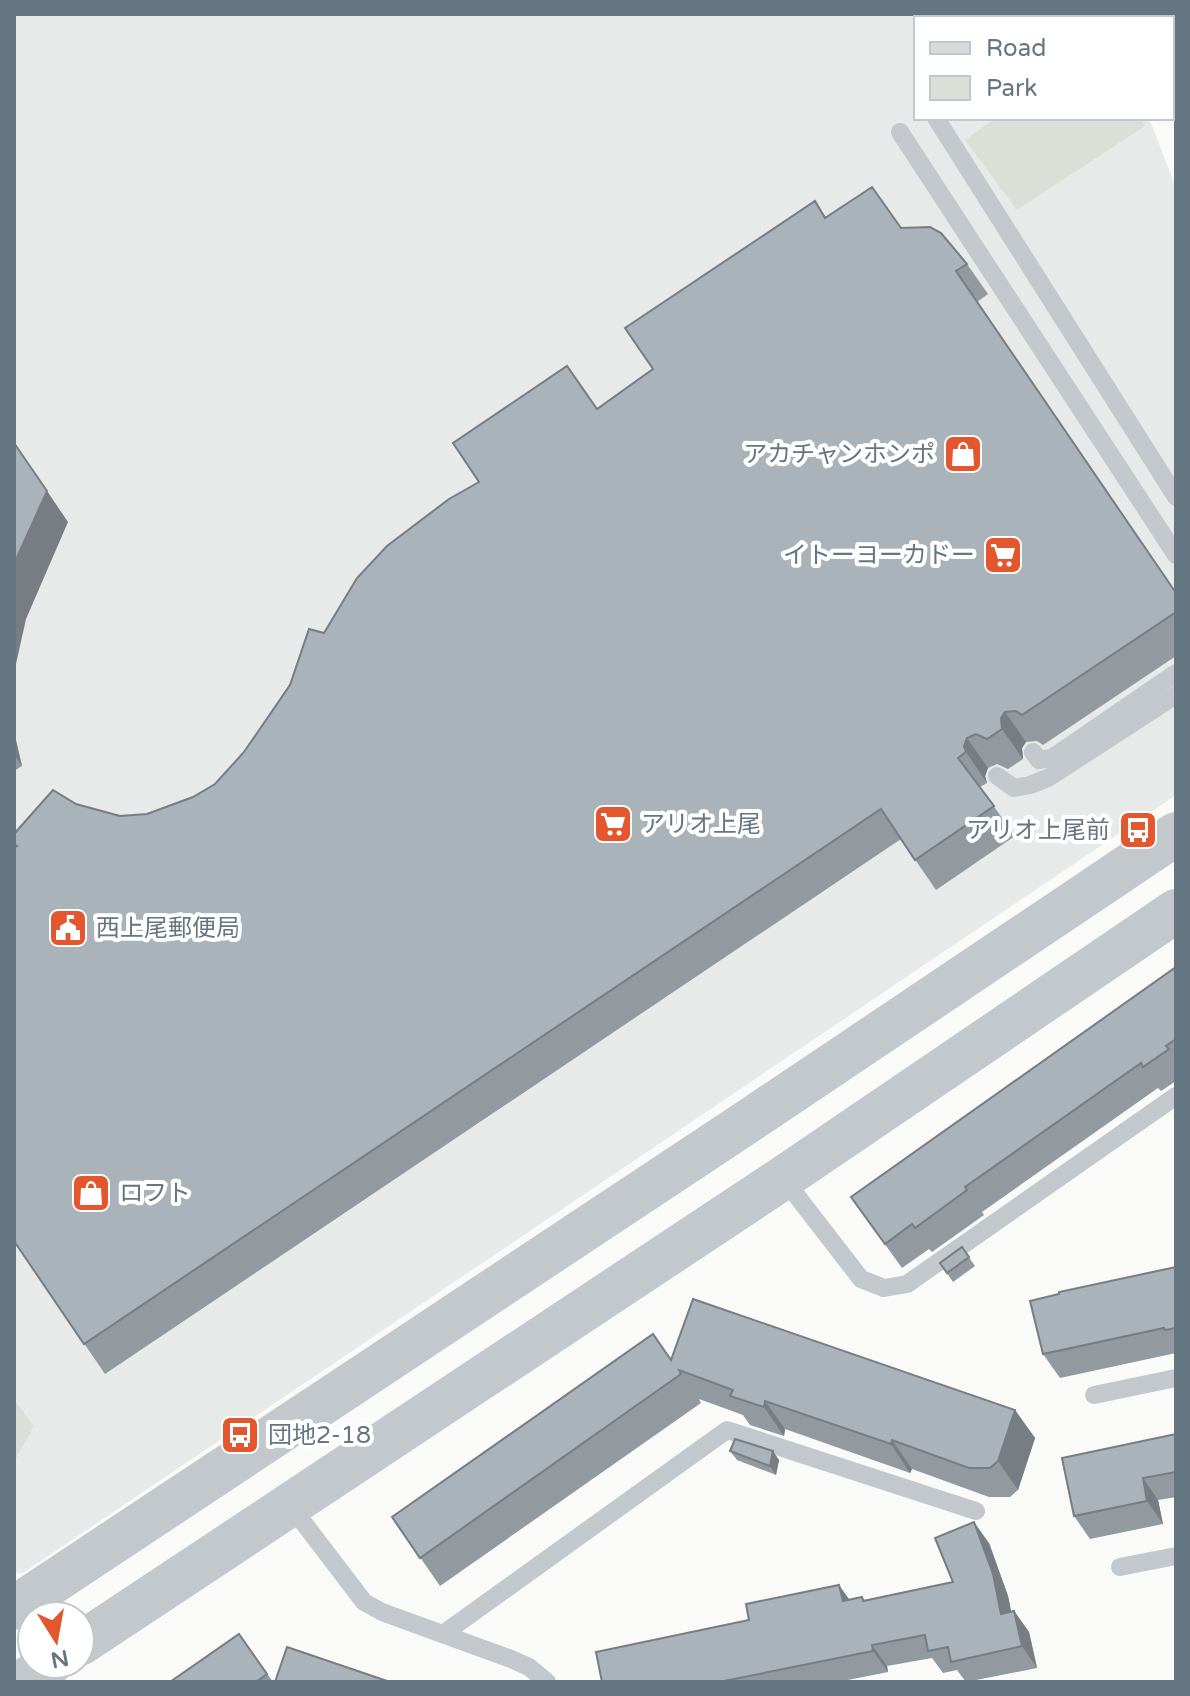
<svg xmlns="http://www.w3.org/2000/svg" width="1190" height="1696" viewBox="0 0 1190 1696" font-family="'Varela Round','Noto Sans JP',sans-serif">
<rect width="100%" height="100%" fill="#fafaf8"/>
<path fill="#e8e9e9" d="M14 14H1109L1110 18H916V118H1149L1176 188V795L23 1573H14Z"/>
<g fill="#dadfd7">
<path d="M996 118H1140L1145 126 1017 210 965 140Z"/>
<path d="M14 1400 34 1426 14 1462Z"/>
</g>
<g fill="none" stroke-linecap="round" stroke-linejoin="round">
<g stroke="#c3c8cc" stroke-width="18">
<path d="M936 118 1176 497"/>
<path d="M900 132 1176 555"/>
<path d="M1033 752 1039 760 1052 758 1176 673"/>
<path d="M997 776 1014 788 1030 785 1048 778 1176 695"/>
<path d="M783 1178 861 1279 884 1288 907 1284 1176 1096"/>
<path d="M1094 1395 1176 1378"/>
<path d="M290 1505 364 1602 382 1612 511 1659 529 1667 547 1682"/>
<path d="M1120 1567 1176 1556"/>
<path d="M443 1634 727 1430 976 1511"/>
</g>
<g stroke="#c3c8cc" stroke-width="44">
<path d="M14 1608 750 1120 1176 834"/>
<path d="M80 1644 783 1178 1176 911"/>
<path d="M22 1682 50 1664"/>
</g>
<path stroke="#d6dbdf" stroke-width="44" d="M1172 34 1176 44"/>
</g>
<g fill="#929a9f">
<path d="M815 201 826 217 901 228 967 264 988 294 977 302 1176 593V656L1043 745 1037 741 1026 742 1022 748 1023 759 1008 769 997 764 988 768 985 776 987 783 980 787 1015 836 936 890 901 839 105 1374 14 1241V834L76 804 120 816 147 814 193 797 215 784 244 752 324 633 597 409 653 369Z"/>
<path d="M14 732 22 766 14 771Z"/>
<path d="M1176 967V1081L1161 1091 1158 1088 982 1212 984 1215 932 1252 929 1249 902 1268 851 1197Z"/>
<path d="M962 1247 975 1266 953 1282 940 1263Z"/>
<path d="M1176 1267V1353L1060 1378 1043 1354Z"/>
<path d="M671 1360 1015 1410 1035 1438 1018 1490 1010 1497H989L912 1469 910 1473 785 1429 784 1436 750 1425 743 1415 699 1399 701 1403 440 1586 392 1517Z"/>
<path d="M1176 1434V1497L1158 1500 1163 1524 1090 1539 1074 1516Z"/>
<path d="M730 1451 779 1460 776 1475 737 1460Z"/>
<path d="M989 1543 1008 1596 1011 1612 1014 1611 1029 1632 1037 1668 966 1682 957 1670 943 1673 932 1658 887 1666 888 1672 838 1682H602L850 1600 862 1597 865 1600 953 1582Z"/>
<path d="M239 1634 273 1682H170Z"/>
</g>
<g fill="#777d82">
<path d="M14 442 68 522 26 619 14 673Z"/>
<path d="M1005 712 1026 742 1022 748 1023 759 1002 729 1001 718Z"/>
<path d="M14 732 22 766 14 755Z"/>
<path d="M967 738 988 768 985 776 987 783 966 752 964 746Z"/>
<path d="M765 1401 785 1429 784 1436 764 1407Z"/>
<path d="M1015 1410 1035 1438 1018 1490 998 1461Z"/>
<path d="M892 1440 912 1469 910 1473 891 1444Z"/>
<path d="M773 1451 779 1460 776 1475 770 1466Z"/>
<path d="M1143 1478 1158 1500 1163 1524 1147 1501Z"/>
<path d="M974 1522 989 1543 1008 1596 1016 1635 1001 1614Z"/>
<path d="M839 1585 854 1606 843 1601Z"/>
<path d="M1014 1611 1029 1632 1037 1668 1022 1646Z"/>
<path d="M872 1645 887 1666 888 1672 873 1651Z"/>
</g>
<g fill="#aab3b9" stroke="#777d82" stroke-width="2">
<path d="M872 187 901 228 930 227 941 233 967 264 956 271 1176 593V612L1022 715 1016 711 1005 712 1001 718 1002 729 987 739 976 734 967 738 964 746 966 752 958 758 994 806 915 860 881 809 84 1344 14 1241V848L17 846 14 844V834L53 790 76 804 120 816 147 814 193 797 215 784 244 752 290 685 309 629 324 633 357 578 387 546 449 499 479 482 453 443 567 366 597 409 653 369 625 328 815 201 825 218Z"/>
<path d="M14 443 47 491 14 564Z"/>
<path d="M1176 967V1039L1166 1046 1169 1049 1143 1067 1141 1063 965 1187 967 1190 915 1228 912 1224 885 1244 851 1197Z"/>
<path d="M962 1247 969 1257 947 1273 940 1263Z"/>
<path d="M1176 1267V1328L1165 1330 1164 1328 1043 1354 1030 1301 1059 1294V1292Z"/>
<path d="M693 1299 1015 1410 998 1461 990 1468H969L892 1440 891 1444 765 1401 764 1407 730 1396 733 1390 679 1370 681 1374 420 1558 392 1517 653 1334 671 1360Z"/>
<path d="M1176 1434V1472L1143 1478 1147 1501 1074 1516 1062 1458Z"/>
<path d="M735 1439 773 1451 770 1466 730 1451Z"/>
<path d="M974 1522 993 1574 1001 1614 1014 1611 1022 1646 951 1662 948 1647 928 1651 925 1635 872 1645 873 1651 719 1682H602L596 1652 749 1620 746 1604 839 1585 843 1601 862 1597 863 1601 953 1582 935 1538Z"/>
<path d="M239 1634 267 1674 256 1682H170Z"/>
<path d="M287 1647 390 1682H275Z"/>
</g>
<defs>
<g id="shop-square" transform="scale(2)"><rect x="-9" y="-9" width="18" height="18" rx="4" fill="#e4572e" stroke="#fff"/><path d="M-5-2.5h2.3a2.7 3.5 0 0 1 5.4 0H5L5.5 6h-11ZM-1.5-2.5h3a1.5 2.3 0 0 0-3 0Z" fill="#fff"/></g>
<g id="supermarket-square" transform="scale(2)"><rect x="-9" y="-9" width="18" height="18" rx="4" fill="#e4572e" stroke="#fff"/><path d="M-6-5.5h2.5l.6 2H6L4.5 2H-2.5L-4.4-4H-6ZM-1.5 3.2a1.3 1.3 0 1 0 .1 0ZM3 3.2a1.3 1.3 0 1 0 .1 0Z" fill="#fff"/></g>
<g id="bus-square" transform="scale(2)"><rect x="-9" y="-9" width="18" height="18" rx="4" fill="#e4572e" stroke="#fff"/><path d="M-5-6H5V4H4V6H2V4H-2V6H-4V4H-5ZM-3.5-4V0h7V-4ZM-3.5 1.2v1.5H-2V1.2ZM2 1.2v1.5H3.5V1.2Z" fill="#fff"/></g>
<g id="civic-square" transform="scale(2)"><rect x="-9" y="-9" width="18" height="18" rx="4" fill="#e4572e" stroke="#fff"/><path d="M-.6-6.5H3V-4.5H.6V-3L4-1V1h2V6H-6V1h2V-1L-.6-3ZM-1.2 2.5V6h2.4V2.5Z" fill="#fff"/></g>
</defs>
<g fill-rule="evenodd">
<use href="#shop-square" x="963" y="454"/>
<use href="#supermarket-square" x="1003" y="555"/>
<use href="#supermarket-square" x="613" y="824"/>
<use href="#bus-square" x="1138" y="830"/>
<use href="#civic-square" x="68" y="928"/>
<use href="#shop-square" x="91" y="1193"/>
<use href="#bus-square" x="240" y="1435"/>
</g>
<g text-anchor="middle" dominant-baseline="central" stroke-width="8" stroke-linejoin="round" paint-order="stroke">
<g font-size="24" fill="#657683" stroke="#fff" text-anchor="start">
<text x="935" y="454" text-anchor="end">アカチャンホンポ</text>
<text x="975" y="555" text-anchor="end">イトーヨーカドー</text>
<text x="641" y="824">アリオ上尾</text>
<text x="1110" y="830" text-anchor="end">アリオ上尾前</text>
<text x="96" y="928">西上尾郵便局</text>
<text x="119" y="1193">ロフト</text>
<text x="268" y="1435">団地2-18</text>
</g>
</g>
<rect width="1190" height="1696" fill="none" stroke="#657683" stroke-width="32"/>
<rect x="914" y="16" width="260" height="104" fill="#ffffff" stroke="#c1c8cd" stroke-width="2"/>
<rect x="930" y="42" width="40" height="12" fill="#d6dbdf" stroke="#c1c8cd" stroke-width="2"/>
<text x="986" y="56" font-size="24" fill="#657683">Road</text>
<rect x="930" y="76" width="40" height="24" fill="#dadfd7" stroke="#c1c8cd" stroke-width="2"/>
<text x="986" y="96" font-size="24" fill="#657683">Park</text>
<g transform="translate(56 1640) rotate(169)"><circle r="38" fill="#ffffff" stroke="#c1c8cd" stroke-width="2"/>
<path d="M0-6L14 30L0 20L-14 30Z" fill="#e4572e"/>
<text y="-12" font-size="22" font-weight="bold" text-anchor="middle" fill="#657683">N</text>
</g>
</svg>
